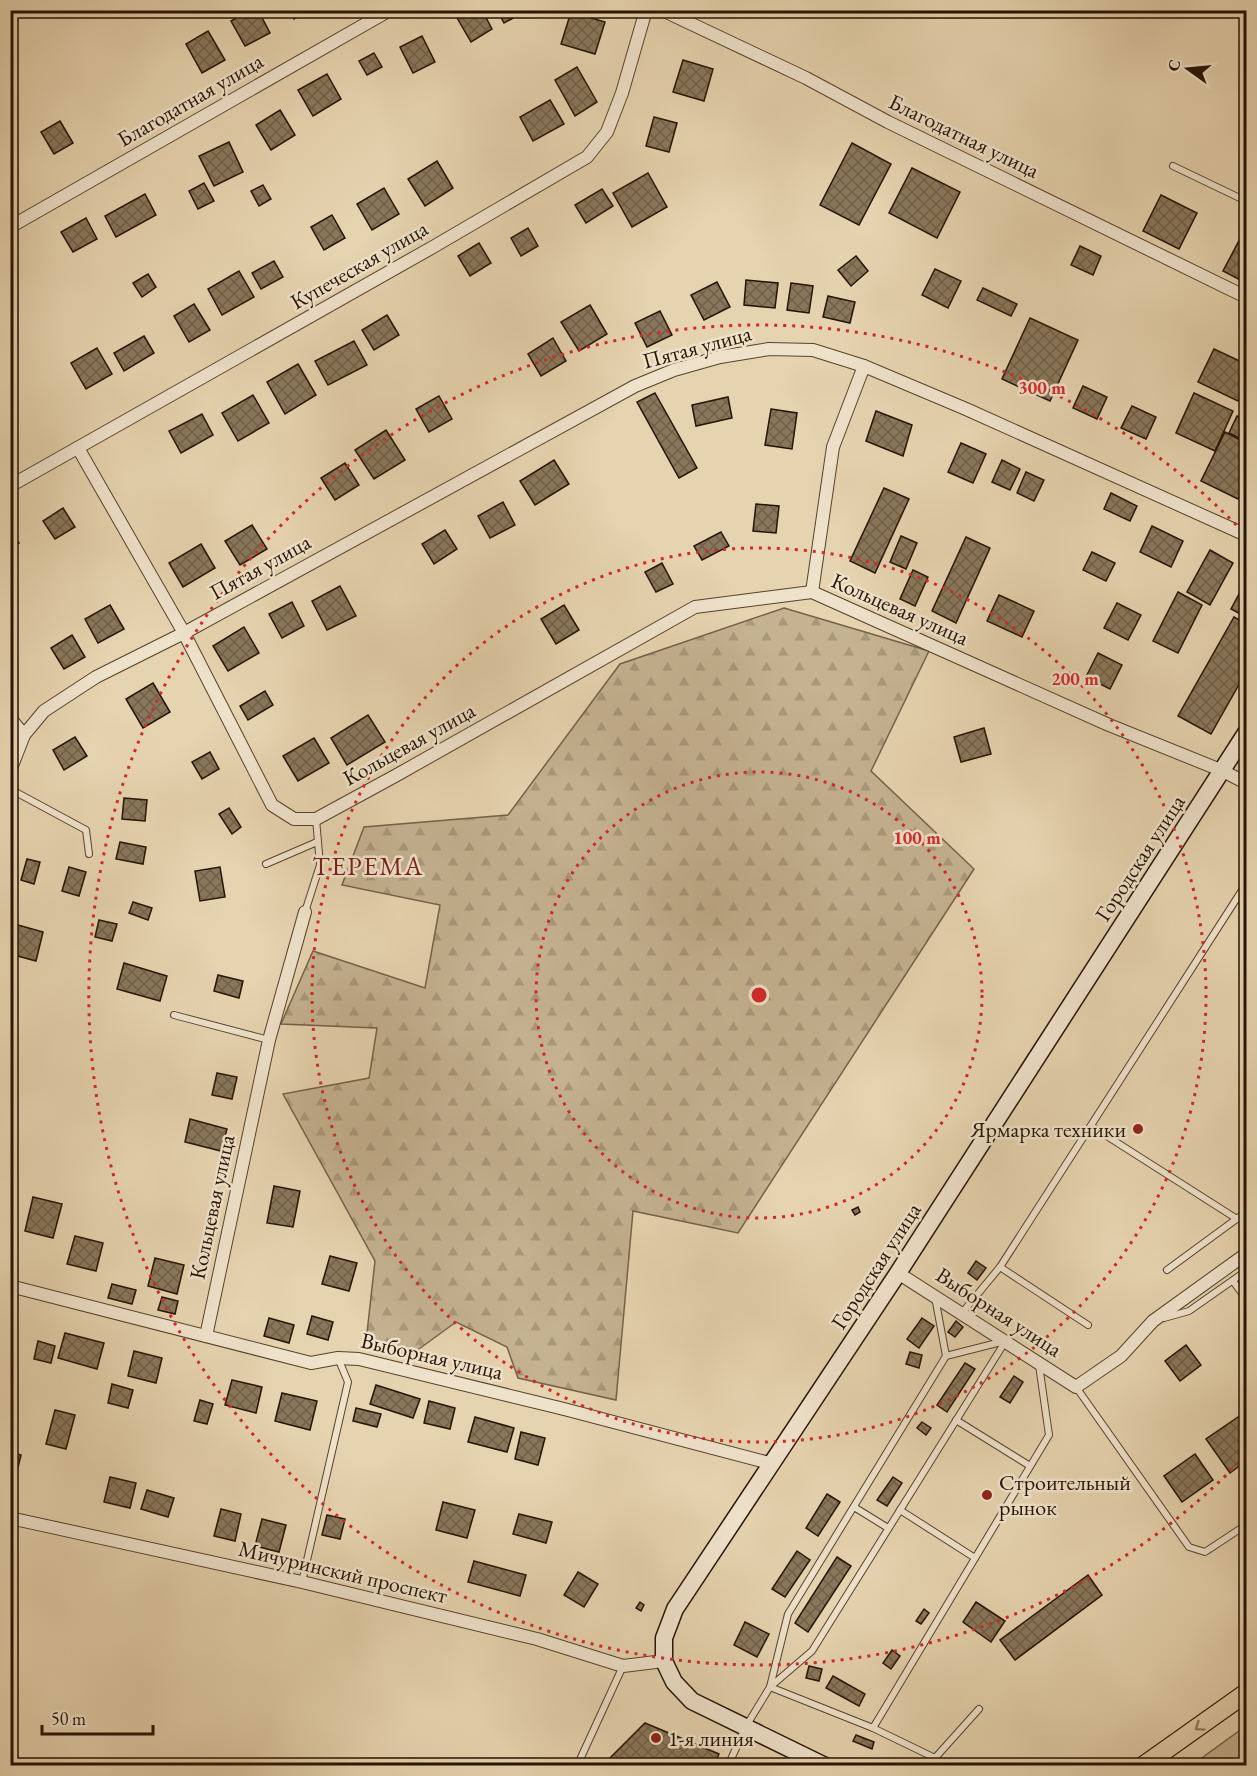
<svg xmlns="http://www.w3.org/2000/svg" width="1257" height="1776" viewBox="0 0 1257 1776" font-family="'EB Garamond',serif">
<defs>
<pattern id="forest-firs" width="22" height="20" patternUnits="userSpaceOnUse" patternTransform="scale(1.5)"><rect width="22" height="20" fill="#c5b291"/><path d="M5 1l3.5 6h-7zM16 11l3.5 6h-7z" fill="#a9987b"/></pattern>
<pattern id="building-cross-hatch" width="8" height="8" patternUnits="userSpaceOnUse" patternTransform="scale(1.5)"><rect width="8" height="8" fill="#89775b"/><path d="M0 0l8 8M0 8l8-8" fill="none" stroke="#706049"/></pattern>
</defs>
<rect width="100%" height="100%" fill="#e6d3af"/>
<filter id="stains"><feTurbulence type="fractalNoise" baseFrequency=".00333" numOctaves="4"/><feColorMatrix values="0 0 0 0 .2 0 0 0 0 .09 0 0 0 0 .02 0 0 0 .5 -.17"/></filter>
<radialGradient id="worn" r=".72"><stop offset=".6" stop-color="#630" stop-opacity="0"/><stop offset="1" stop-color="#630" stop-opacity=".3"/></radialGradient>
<path fill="#c5b291" stroke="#756249" stroke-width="1.5" d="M1246 1726V1765H1192Z"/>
<path fill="url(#forest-firs)" stroke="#756249" stroke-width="1.5" d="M784 608 929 651 871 771 974 869 738 1233 633 1211 616 1400 518 1378 507 1347 456 1322 408 1357 366 1342 375 1261 283 1094 369 1078 377 1028 281 1024 313 951 425 988 440 905 342 885 364 827 508 815 620 664Z"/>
<g fill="url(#building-cross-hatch)" stroke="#251301" stroke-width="1.5">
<path d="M249 10H258L270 33 245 46 231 21Z"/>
<path d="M289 10H308L294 19Z"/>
<path d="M466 10H482L492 29 471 42 456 16Z"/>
<path d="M497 10H526V11L504 23Z"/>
<path d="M571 12 605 22 595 54 561 44Z"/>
<path d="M208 31 225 60 202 73 186 44Z"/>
<path d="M422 36 435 62 413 73 400 47Z"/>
<path d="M374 53 382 67 367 75 359 61Z"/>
<path d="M683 60 713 69 704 101 673 92Z"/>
<path d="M577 67 597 102 575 116 555 80Z"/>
<path d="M327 74 341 99 313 116 298 90Z"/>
<path d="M550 100 564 124 533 141 520 117Z"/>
<path d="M280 110 295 135 271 150 256 125Z"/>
<path d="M654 117 677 123 669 152 646 146Z"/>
<path d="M60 121 73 143 54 154 41 132Z"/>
<path d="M229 142 243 172 214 186 199 156Z"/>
<path d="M852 143 891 164 859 225 820 205Z"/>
<path d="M437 161 453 188 425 206 408 179Z"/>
<path d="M912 168 960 192 937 238 889 213Z"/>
<path d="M648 173 667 207 632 227 613 193Z"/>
<path d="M204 183 214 201 198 209 189 191Z"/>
<path d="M263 185 271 199 259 206 251 191Z"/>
<path d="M384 188 399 214 372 230 357 204Z"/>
<path d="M602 189 613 206 586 223 575 205Z"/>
<path d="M145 194 156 215 116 237 105 216Z"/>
<path d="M1161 195 1197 213 1179 249 1143 231Z"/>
<path d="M332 215 345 238 324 250 311 227Z"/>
<path d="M86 218 97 239 73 252 61 232Z"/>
<path d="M528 228 538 246 521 256 511 238Z"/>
<path d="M1242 235 1246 238V283L1223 271Z"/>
<path d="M479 243 491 263 470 276 458 256Z"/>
<path d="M1080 246 1101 256 1093 275 1071 265Z"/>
<path d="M856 256 868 271 851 286 838 270Z"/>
<path d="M274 261 283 277 261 289 252 273Z"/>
<path d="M935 269 961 281 948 308 922 295Z"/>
<path d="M239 271 254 297 222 315 208 289Z"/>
<path d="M148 274 156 287 142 297 133 283Z"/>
<path d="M746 280 778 283 775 308 744 305Z"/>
<path d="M717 282 730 307 704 320 691 295Z"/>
<path d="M791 283 813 286 809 313 787 310Z"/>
<path d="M983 288 1017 304 1011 316 977 300Z"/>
<path d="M828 296 855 302 850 323 823 317Z"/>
<path d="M194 304 210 330 189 342 174 316Z"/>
<path d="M590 305 607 334 579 351 561 322Z"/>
<path d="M660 311 672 335 647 347 635 323Z"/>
<path d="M387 315 399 335 374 350 362 330Z"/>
<path d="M1030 318 1078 340 1050 401 1002 379Z"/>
<path d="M144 336 154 353 124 371 114 353Z"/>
<path d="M553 338 566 361 541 376 528 354Z"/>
<path d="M354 341 367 365 328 385 315 361Z"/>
<path d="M97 348 112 374 86 389 71 363Z"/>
<path d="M1214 349 1246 364V383L1238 401 1198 382Z"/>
<path d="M298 364 316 395 285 414 267 382Z"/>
<path d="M1083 386 1107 397 1097 419 1073 408Z"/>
<path d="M655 393 697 468 679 478 637 402Z"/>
<path d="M1194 393 1233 411 1215 451 1176 433Z"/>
<path d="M253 395 269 423 238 441 222 413Z"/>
<path d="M439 396 452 419 429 432 416 409Z"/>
<path d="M728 397 732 418 696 426 692 405Z"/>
<path d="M1132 406 1156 417 1146 439 1121 428Z"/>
<path d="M771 409 797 413 792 449 765 445Z"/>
<path d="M876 411 912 425 903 456 866 441Z"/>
<path d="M202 414 213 435 181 453 169 431Z"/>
<path d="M1237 416 1246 421V441L1229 433Z"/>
<path d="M386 430 405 460 374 479 355 450Z"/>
<path d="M1225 432 1246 443V483L1238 499 1201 481Z"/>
<path d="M961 443 986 454 973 483 948 472Z"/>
<path d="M554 460 569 484 535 505 520 481Z"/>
<path d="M1002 460 1020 469 1010 490 992 482Z"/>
<path d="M345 463 359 485 335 500 321 478Z"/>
<path d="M1026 472 1044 480 1034 501 1017 493Z"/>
<path d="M884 488 909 499 875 573 850 561Z"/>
<path d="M1111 493 1137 506 1130 521 1104 509Z"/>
<path d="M503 502 515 525 490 538 478 516Z"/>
<path d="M756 504 779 506 776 533 753 531Z"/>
<path d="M63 508 75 527 55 539 43 521Z"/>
<path d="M252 525 267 549 240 565 225 541Z"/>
<path d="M1152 526 1183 541 1171 567 1140 552Z"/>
<path d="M10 529 19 543 10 548Z"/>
<path d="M445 530 457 549 434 564 422 544Z"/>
<path d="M721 532 729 546 702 560 694 546Z"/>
<path d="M901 536 917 543 906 569 890 562Z"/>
<path d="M966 537 990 548 956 623 932 611Z"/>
<path d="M201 544 215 568 183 587 169 563Z"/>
<path d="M1210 550 1233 563 1210 605 1187 592Z"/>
<path d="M1092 552 1115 563 1106 581 1083 570Z"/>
<path d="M662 563 673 584 656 592 645 572Z"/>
<path d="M913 570 928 577 915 606 900 599Z"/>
<path d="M1246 581V617L1231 609Z"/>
<path d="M340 586 356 616 327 630 312 601Z"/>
<path d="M1178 592 1202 605 1178 653 1153 641Z"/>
<path d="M999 595 1034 611 1022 637 987 621Z"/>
<path d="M292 602 304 626 282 638 269 614Z"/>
<path d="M1117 603 1141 615 1128 640 1104 628Z"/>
<path d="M110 605 124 629 98 643 85 619Z"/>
<path d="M564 605 579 630 556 644 541 619Z"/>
<path d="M1234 617 1246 624V672L1211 734 1178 716Z"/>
<path d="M244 627 259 653 228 671 213 646Z"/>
<path d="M72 635 85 657 64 669 51 648Z"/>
<path d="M1098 653 1122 665 1110 689 1086 677Z"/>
<path d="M153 683 170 712 143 728 126 699Z"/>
<path d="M265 691 273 705 248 720 240 706Z"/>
<path d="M368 715 385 742 347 765 331 738Z"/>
<path d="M984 728 991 754 961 762 954 737Z"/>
<path d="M75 737 87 756 64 770 53 750Z"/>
<path d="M314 738 329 763 298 781 283 756Z"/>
<path d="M210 752 219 769 202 779 192 762Z"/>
<path d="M124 798 147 800 145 821 122 819Z"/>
<path d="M229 808 241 827 232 834 219 814Z"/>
<path d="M120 842 146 847 143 864 116 859Z"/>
<path d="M27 859 40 862 34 884 21 880Z"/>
<path d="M69 867 86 872 79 896 62 891Z"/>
<path d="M220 867 225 897 200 901 195 871Z"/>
<path d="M133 902 152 908 148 920 129 913Z"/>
<path d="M99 920 117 924 112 941 95 937Z"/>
<path d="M18 925 43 932 36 961 10 954Z"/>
<path d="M124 963 167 976 160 1001 117 989Z"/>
<path d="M218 975 243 981 239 998 214 991Z"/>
<path d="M217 1073 237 1077 232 1099 212 1095Z"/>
<path d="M190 1119 227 1129 221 1151 185 1142Z"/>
<path d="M274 1186 300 1191 293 1227 267 1223Z"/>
<path d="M33 1197 62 1204 53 1238 25 1231Z"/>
<path d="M858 1207 860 1212 855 1215 852 1210Z"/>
<path d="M75 1236 103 1243 96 1271 67 1264Z"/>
<path d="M330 1256 357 1263 349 1291 322 1284Z"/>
<path d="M155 1258 184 1265 177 1294 148 1286Z"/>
<path d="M976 1261 986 1268 977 1280 968 1273Z"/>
<path d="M112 1284 136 1290 132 1304 108 1298Z"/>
<path d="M162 1297 178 1301 175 1314 158 1310Z"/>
<path d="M312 1316 333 1322 328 1340 307 1334Z"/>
<path d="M269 1318 294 1325 289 1343 264 1336Z"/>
<path d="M922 1318 934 1326 919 1348 907 1339Z"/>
<path d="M956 1321 963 1327 955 1337 948 1332Z"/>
<path d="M65 1333 104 1343 97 1369 58 1358Z"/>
<path d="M38 1341 55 1346 51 1363 34 1359Z"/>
<path d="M1186 1345 1201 1365 1180 1381 1165 1361Z"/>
<path d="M134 1351 162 1358 156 1383 128 1376Z"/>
<path d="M910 1352 922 1355 919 1368 906 1364Z"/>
<path d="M965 1363 975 1369 947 1412 937 1405Z"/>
<path d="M1014 1376 1023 1382 1010 1403 1000 1397Z"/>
<path d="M232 1380 262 1387 256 1413 225 1405Z"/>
<path d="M112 1384 133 1390 128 1408 108 1403Z"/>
<path d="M376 1385 420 1399 413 1418 370 1404Z"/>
<path d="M282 1393 317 1401 310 1430 275 1421Z"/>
<path d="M200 1400 213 1404 207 1424 194 1421Z"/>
<path d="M429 1401 455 1408 450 1429 424 1423Z"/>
<path d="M356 1408 381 1414 377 1427 353 1421Z"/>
<path d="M55 1410 75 1415 66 1449 46 1444Z"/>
<path d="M1241 1415 1246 1422V1461L1230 1473 1206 1439Z"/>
<path d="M475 1417 514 1428 507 1452 468 1442Z"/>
<path d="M922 1422 931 1428 926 1435 917 1428Z"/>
<path d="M521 1432 545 1438 538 1465 515 1459Z"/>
<path d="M10 1452 21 1455 14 1484 10 1483Z"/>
<path d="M1195 1454 1213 1480 1182 1502 1164 1476Z"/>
<path d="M110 1477 136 1483 130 1508 104 1502Z"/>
<path d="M893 1477 902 1483 887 1506 877 1500Z"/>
<path d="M147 1490 174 1498 168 1517 141 1509Z"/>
<path d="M827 1494 840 1502 818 1536 806 1528Z"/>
<path d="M443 1502 475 1510 467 1538 436 1530Z"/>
<path d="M221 1509 241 1514 235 1541 214 1536Z"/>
<path d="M519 1514 552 1522 546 1543 513 1534Z"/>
<path d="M327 1515 345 1519 340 1539 322 1535Z"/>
<path d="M262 1519 286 1525 279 1552 255 1546Z"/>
<path d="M797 1551 810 1560 785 1597 772 1589Z"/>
<path d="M837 1557 851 1566 808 1632 795 1623Z"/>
<path d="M474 1561 526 1575 520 1596 468 1582Z"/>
<path d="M578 1572 598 1584 584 1607 564 1595Z"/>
<path d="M1088 1575 1102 1595 1015 1660 1000 1640Z"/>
<path d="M640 1602 644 1605 641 1611 636 1608Z"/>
<path d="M976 1602 1005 1621 991 1642 963 1622Z"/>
<path d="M924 1609 929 1613 921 1624 916 1621Z"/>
<path d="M745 1622 769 1634 757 1657 734 1645Z"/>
<path d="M892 1650 900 1656 891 1669 883 1663Z"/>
<path d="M809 1666 822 1669 819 1681 806 1678Z"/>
<path d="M833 1676 865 1694 859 1706 826 1688Z"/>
<path d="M645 1723 719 1754 714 1766H619L607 1761Z"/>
<path d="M856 1735 874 1742 872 1749 853 1741Z"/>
</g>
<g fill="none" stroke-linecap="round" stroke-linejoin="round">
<g stroke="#55432c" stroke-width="8">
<g id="lane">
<path d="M1173 166 1246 201"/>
<path d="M10 789 86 830 89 854"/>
<path d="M266 864 317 842"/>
<path d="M305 912 320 865 316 819"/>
<path d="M174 1015 269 1040"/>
<path d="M1091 1126 1237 1219"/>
<path d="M1000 1267 1088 1325"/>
<path d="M1167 1270 1246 1212"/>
<path d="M1233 1281 1246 1299"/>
<path d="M962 1313 1000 1267 1246 884"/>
<path d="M1164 1318 1189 1311 1246 1271"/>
<path d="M1005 1342 812 1651 770 1687 873 1728 1049 1435 1039 1365"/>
<path d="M946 1356 1005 1341"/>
<path d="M1076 1387 1189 1547 1205 1552 1246 1525"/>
<path d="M956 1420 1030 1466"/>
<path d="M854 1507 888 1528"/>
<path d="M900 1510 975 1558"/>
<path d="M302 1582 348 1382 338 1358"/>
<path d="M873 1728 935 1758 979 1709"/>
<path d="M577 1766 623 1666"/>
<path d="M728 1766 745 1728 770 1687 788 1614 946 1356 935 1297"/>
</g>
</g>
<g stroke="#55432c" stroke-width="14">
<g id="street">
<path d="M662 10 806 78 888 122 1246 297"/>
<path d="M10 227 390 10"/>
<path d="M78 448 184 633 272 805 294 819H316L395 776 695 607 812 592 1109 725 1223 771 1246 783"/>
<path d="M10 486 433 247 587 157 607 132 622 93 646 10"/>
<path d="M812 592 833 447 864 366"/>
<path d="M10 718 24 735"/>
<path d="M10 771 24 735 44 711 96 677 184 633 635 386 674 370 720 357 769 349 813 350 864 366 966 409 1246 535"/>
<path d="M898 1273 1076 1387 1121 1356 1153 1321 1246 1254"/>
<path d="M10 1286 311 1363 338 1358 359 1359 564 1409 773 1464"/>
<path d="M206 1336 269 1040 305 912"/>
<path d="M10 1518 302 1582 537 1639 623 1666 664 1661"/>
</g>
</g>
<g stroke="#251301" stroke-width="19">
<path id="secondary" d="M825 1766 692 1701 674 1682 664 1661V1638L675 1609 898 1273 1246 733"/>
</g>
<g stroke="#251301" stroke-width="20">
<path id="primary" d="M1143 1766 1246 1693"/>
</g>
<use href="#lane" stroke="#efe2cb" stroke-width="6"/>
<use href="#street" stroke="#efe2cb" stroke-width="12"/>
<use href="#secondary" stroke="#efe2cb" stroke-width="16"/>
<use href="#primary" stroke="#e6d3af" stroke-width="18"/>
</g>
<defs><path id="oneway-chevron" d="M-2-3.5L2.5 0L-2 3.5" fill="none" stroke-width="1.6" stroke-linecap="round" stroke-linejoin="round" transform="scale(1.5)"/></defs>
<use stroke="#8f7d61" href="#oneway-chevron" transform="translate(1199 1727) rotate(145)"/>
<g fill="none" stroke="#d62828" stroke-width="3" stroke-dasharray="3 6">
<circle cx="759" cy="995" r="223"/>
<circle cx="759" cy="995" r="447"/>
<path d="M1245 1456A670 670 0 1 1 1245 534"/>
</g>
<g fill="#8f2418" stroke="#efe2cb" stroke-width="2">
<circle cx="1138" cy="1129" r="6"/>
<circle cx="987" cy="1495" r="6"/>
<circle cx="656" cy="1738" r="6"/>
</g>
<g text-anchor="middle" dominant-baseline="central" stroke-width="5" stroke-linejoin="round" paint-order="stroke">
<g font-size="22" fill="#251301" stroke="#efe2cb">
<text transform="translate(190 100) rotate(-30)">Благодатная улица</text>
<text transform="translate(964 136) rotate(26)">Благодатная улица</text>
<text transform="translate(359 265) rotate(-30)">Купеческая улица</text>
<text transform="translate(697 347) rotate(-15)">Пятая улица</text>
<text transform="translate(260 567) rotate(-29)">Пятая улица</text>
<text transform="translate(900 609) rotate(24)">Кольцевая улица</text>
<text transform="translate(409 744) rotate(-29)">Кольцевая улица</text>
<text transform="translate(1140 858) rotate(-57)">Городская улица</text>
<text transform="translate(212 1207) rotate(-78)">Кольцевая улица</text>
<text transform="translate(876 1266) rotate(-57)">Городская улица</text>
<text transform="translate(999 1312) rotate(33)">Выборная улица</text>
<text transform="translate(432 1356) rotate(13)">Выборная улица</text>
<text transform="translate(343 1572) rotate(13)">Мичуринский проспект</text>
</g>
<g font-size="22" fill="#251301" stroke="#efe2cb" text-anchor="start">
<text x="1126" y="1129" text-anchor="end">Ярмарка техники</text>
<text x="999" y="1482">Строительный<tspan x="999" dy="25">рынок</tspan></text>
<text x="668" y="1738">1-я линия</text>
</g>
<g font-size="26" letter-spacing="1.5" fill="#7a1f14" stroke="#efe2cb">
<text x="368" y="866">ТЕРЕМА</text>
</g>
</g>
<circle cx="759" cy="995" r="9" fill="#d62828" stroke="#efe2cb" stroke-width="3"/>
<g font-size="18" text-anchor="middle" font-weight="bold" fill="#d62828" stroke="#efe2cb" stroke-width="5" stroke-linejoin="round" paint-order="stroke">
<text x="1042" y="394">300 m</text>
<text x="1075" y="685">200 m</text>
<text x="917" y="844">100 m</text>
</g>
<rect width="1257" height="1776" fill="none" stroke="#e6d3af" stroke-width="36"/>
<rect x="12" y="12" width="1233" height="1752" fill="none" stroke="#251301" stroke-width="3"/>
<rect x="18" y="18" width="1221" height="1740" fill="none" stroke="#251301" stroke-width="1.5"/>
<g transform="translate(1188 69) rotate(285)" stroke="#efe2cb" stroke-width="4.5" paint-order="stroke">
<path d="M0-4.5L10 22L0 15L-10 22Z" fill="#251301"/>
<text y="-9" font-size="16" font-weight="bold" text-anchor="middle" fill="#251301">С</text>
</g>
<path d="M42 1725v9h111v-9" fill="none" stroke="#251301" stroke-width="3"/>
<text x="51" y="1725" font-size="18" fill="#251301" stroke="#efe2cb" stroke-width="4.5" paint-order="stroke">50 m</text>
<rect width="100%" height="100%" filter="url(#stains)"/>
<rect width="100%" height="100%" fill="url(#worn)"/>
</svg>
